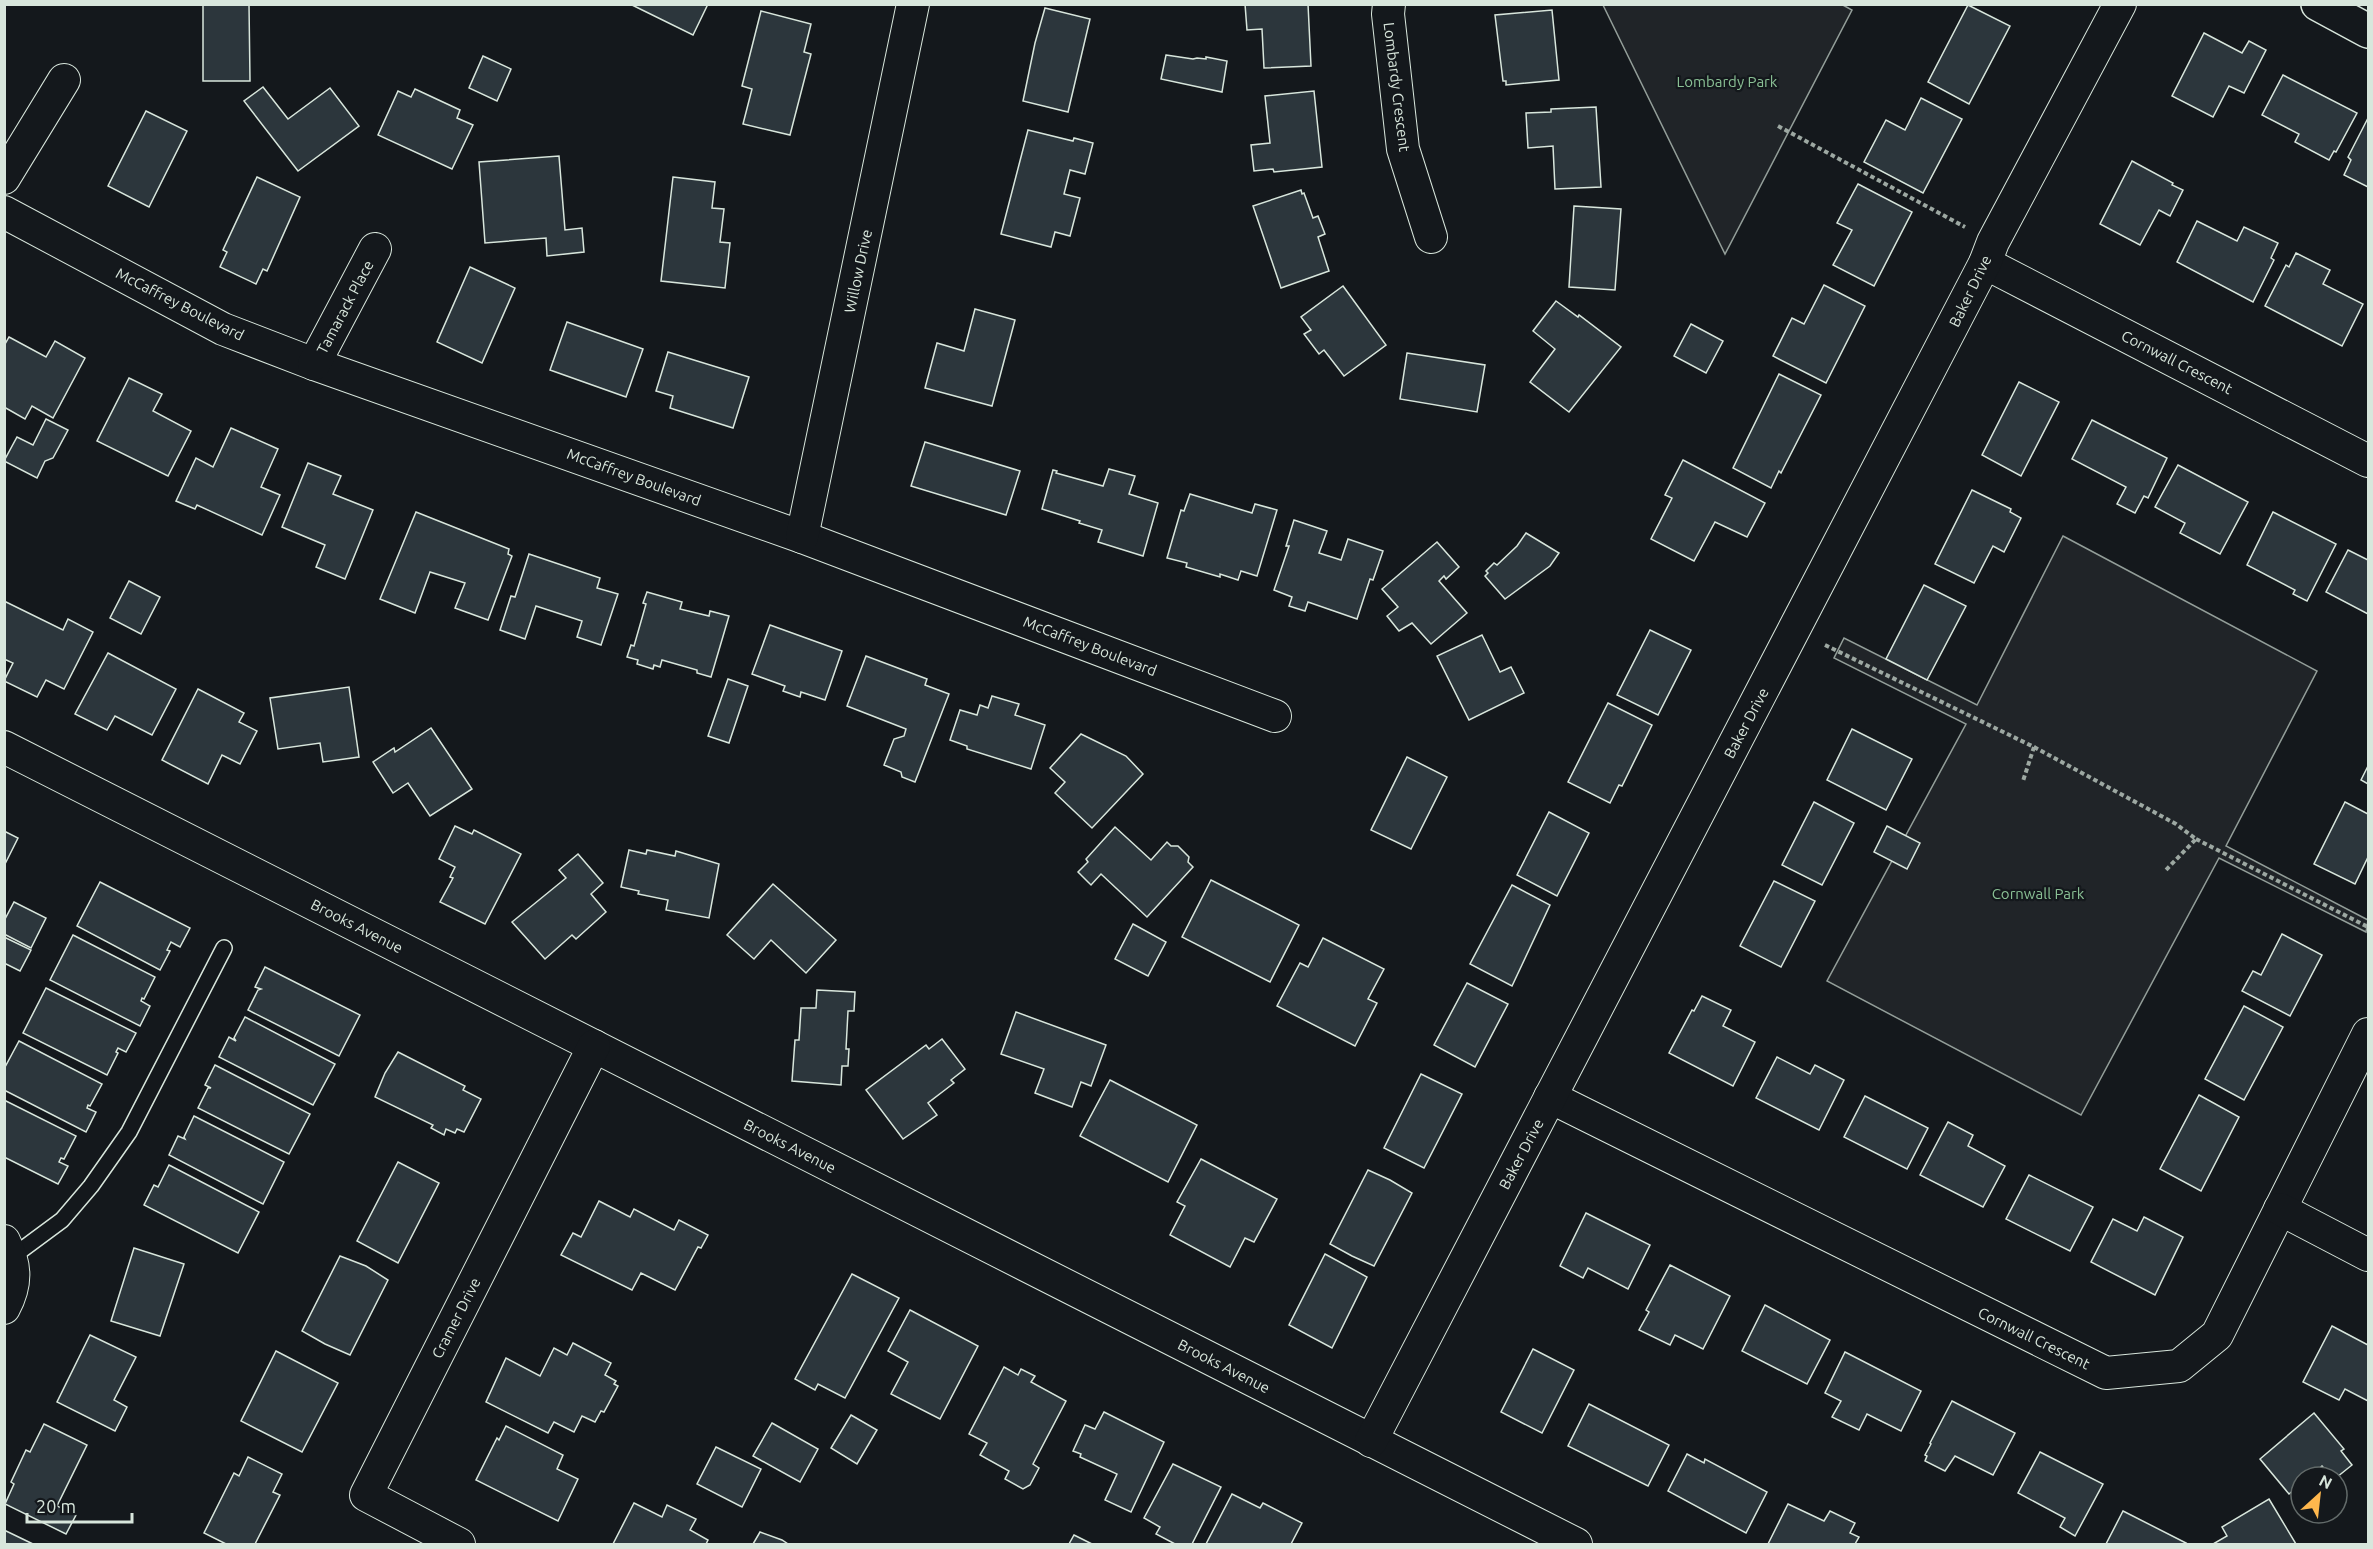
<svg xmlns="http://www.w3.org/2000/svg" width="2373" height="1549" viewBox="0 0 2373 1549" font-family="Ubuntu,sans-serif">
<rect width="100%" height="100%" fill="#14181c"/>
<g fill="#202428" stroke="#939e99" stroke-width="1.5">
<path d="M1841 4 1852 10 1725 254 1603 5Z"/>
<path d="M2063 536 2317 671 2226 846 2368 920 2366 932 2219 858 2081 1115 1827 981 1966 724 1834 658 1844 638 1977 705Z"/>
</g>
<g fill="#2c363c" stroke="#d8e6dc" stroke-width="1.5">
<path d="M203 4H249L250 81H203Z"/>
<path d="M630 4H708L693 35Z"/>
<path d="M1245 4H1308L1311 66 1264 68 1262 29 1247 30Z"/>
<path d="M1968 5 2010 26 1969 104 1928 82Z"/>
<path d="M1045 8 1090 19 1068 112 1023 101 1035 43Z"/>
<path d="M1552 10 1559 80 1506 85V81H1503L1495 15Z"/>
<path d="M761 11 811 24 804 52 811 54 790 135 743 124 752 89 742 86Z"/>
<path d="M2204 33 2242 53 2249 41 2266 50 2244 93 2229 86 2213 117 2172 96Z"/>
<path d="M1166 55 1193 59 1197 58 1206 59V57L1227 61 1222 92 1161 79Z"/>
<path d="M483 56 511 69 497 101 469 88Z"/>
<path d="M2283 75 2357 113 2336 152 2334 151 2329 160 2295 142 2299 134 2262 115Z"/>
<path d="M263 87 288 119 330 88 359 126 298 171 244 101Z"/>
<path d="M415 89 460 110 457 118 473 125 452 169 378 135 398 91 411 97Z"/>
<path d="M1314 91 1322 167 1274 172 1273 169 1254 171 1251 145 1270 143 1265 96Z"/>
<path d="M1921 98 1962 119 1923 193 1864 162 1886 120 1905 130Z"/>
<path d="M1596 107 1601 187 1555 189 1553 146 1528 148 1526 113 1551 112V109Z"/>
<path d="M146 111 187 131 149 207 108 186Z"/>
<path d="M2368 118V187L2344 175 2351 160 2348 157Z"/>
<path d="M1028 130 1073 141 1074 138 1093 143 1085 174 1070 170 1064 194 1080 198 1070 236 1055 232 1051 247 1001 234Z"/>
<path d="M559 156 565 230 582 228 584 252 547 256 546 238 485 243 479 162Z"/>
<path d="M2132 161 2173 183 2172 185 2183 190 2170 216 2159 210 2140 245 2100 224Z"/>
<path d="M257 177 300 197 267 271 263 269 256 284 220 267 227 252 223 250Z"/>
<path d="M673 177 715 182 712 208 724 209 720 242 730 243 725 288 661 281Z"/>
<path d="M1858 184 1912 212 1874 286 1833 265 1852 230 1837 223Z"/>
<path d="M1301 190 1302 194 1304 193 1313 218 1318 216 1325 234 1318 237 1329 271 1281 288 1253 206Z"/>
<path d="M1574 206 1621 209 1615 290 1569 287Z"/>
<path d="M2197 221 2237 241 2244 227 2278 243 2271 258 2274 260 2253 302 2177 262Z"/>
<path d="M2296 253 2330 270 2323 284 2363 304 2342 346 2265 306 2286 265 2289 267Z"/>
<path d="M470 267 515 288 482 363 437 342Z"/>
<path d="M1824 285 1865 306 1826 383 1773 356 1792 318 1804 324Z"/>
<path d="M1343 286 1386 345 1344 376 1324 350 1319 354 1304 334 1311 330 1301 317Z"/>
<path d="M1556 301 1578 317 1579 315 1621 347 1569 412 1530 382 1555 349 1533 331Z"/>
<path d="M975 309 1015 320 992 406 925 388 937 343 964 351Z"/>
<path d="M567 322 643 349 626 397 550 370Z"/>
<path d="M1691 324 1723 341 1706 373 1674 356Z"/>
<path d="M9 337 46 357 55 341 85 358 53 418 32 406 25 419 4 407V346Z"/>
<path d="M668 352 749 377 733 428 670 408 673 396 656 391Z"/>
<path d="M1407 353 1485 365 1477 412 1400 399Z"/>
<path d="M1779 374 1821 395 1781 473 1779 471 1771 488 1733 468Z"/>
<path d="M129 378 162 394 153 411 191 431 168 476 97 441Z"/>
<path d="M2019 382 2059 402 2021 476 1982 455Z"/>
<path d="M46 419 68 430 53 458 45 461 37 478 4 461 17 437 33 445Z"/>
<path d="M2092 420 2167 458 2148 498 2144 496 2135 513 2117 504 2126 487 2072 459Z"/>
<path d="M231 428 278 449 261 487 280 495 262 535 197 505 195 509 176 501 196 458 213 467Z"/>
<path d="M925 442 1020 471 1006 515 911 486Z"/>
<path d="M1683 460 1765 503 1747 537 1715 522 1694 561 1651 539 1672 498 1665 495Z"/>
<path d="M308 463 341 476 333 494 373 510 345 579 316 567 325 545 282 527Z"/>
<path d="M2178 465 2248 502 2220 554 2180 533 2185 523 2155 507Z"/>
<path d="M1109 469 1135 476 1129 494 1158 503 1143 556 1098 542 1102 530 1079 523 1080 521 1042 509 1053 470 1057 471 1056 473 1103 486Z"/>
<path d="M1972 490 2011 509 2010 512 2021 518 2004 552 1993 546 1974 583 1935 564Z"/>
<path d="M1190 494 1252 513 1255 504 1277 510 1257 576 1241 571 1238 580 1220 574V577L1186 567 1187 563 1167 558 1181 510 1184 511Z"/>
<path d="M416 512 509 549 508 554 512 556 488 620 455 608 465 583 430 572 415 613 380 599Z"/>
<path d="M2273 512 2336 544 2307 601 2293 594 2295 590 2247 565Z"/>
<path d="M1294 520 1327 531 1319 553 1341 560 1348 539 1383 551 1373 580 1370 579 1357 619 1308 602 1305 611 1289 606 1292 597 1274 590 1289 546H1286Z"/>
<path d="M1526 533 1559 553 1550 566 1505 599 1485 576 1488 573 1486 571 1494 563 1497 565 1517 546Z"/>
<path d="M1437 542 1459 567 1446 579 1444 576 1439 581 1467 613 1431 644 1412 623 1399 631 1387 616 1398 607 1382 589Z"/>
<path d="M2348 550 2368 560V614L2326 592Z"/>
<path d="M529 554 600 578 597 588 618 594 601 645 577 637 582 621 536 606 525 639 500 630 511 596 515 597Z"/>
<path d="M129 581 160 597 141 634 110 618Z"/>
<path d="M1924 585 1966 606 1927 680 1886 659Z"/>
<path d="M647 592 682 602 680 609 709 616 710 611 729 616 711 677 697 673V670L662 660 660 667 654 665 653 669 637 664 638 660 627 657 631 645 634 646 646 604 643 603Z"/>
<path d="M4 601 63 630 68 619 93 632 64 689 46 680 37 697 4 681 13 663 4 659Z"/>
<path d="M770 625 842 651 825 700 801 692 800 697 783 691 785 686 752 674Z"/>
<path d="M1650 630 1691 650 1658 715 1617 695Z"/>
<path d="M1482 635 1500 672 1511 667 1524 693 1469 720 1437 656Z"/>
<path d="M108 653 176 689 152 735 115 716 107 730 75 714Z"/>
<path d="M866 656 927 679 925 685 949 694 915 782 902 777 901 772 884 765 894 739 904 736 906 729 847 706Z"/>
<path d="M728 679 748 686 729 743 708 736Z"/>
<path d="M349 687 359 757 323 762 320 743 278 749 270 698Z"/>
<path d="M198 689 244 713 239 722 257 731 240 764 222 755 208 784 162 760Z"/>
<path d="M992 696 1019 704 1015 715 1045 725 1031 769 967 749V746L950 740 960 710 977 715 980 705 988 708Z"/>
<path d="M1608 703 1652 725 1622 786 1619 785 1610 803 1568 782Z"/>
<path d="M431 728 472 789 430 816 408 783 393 793 373 762 394 748 395 752Z"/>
<path d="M1852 729 1912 759 1886 810 1827 780Z"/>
<path d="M1081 734 1126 756 1143 774 1092 828 1055 793 1065 782 1050 768Z"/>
<path d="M1407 757 1447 777 1411 849 1371 830Z"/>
<path d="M2368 766V784L2361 780Z"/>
<path d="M1814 802 1854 823 1822 885 1782 865Z"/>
<path d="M2345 802 2368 814V857L2355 884 2314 864Z"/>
<path d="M1549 812 1589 833 1557 896 1517 875Z"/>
<path d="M455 826 472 834 474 830 521 854 485 924 440 902 453 878 450 877 455 867 439 859Z"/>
<path d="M1887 826 1920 843 1907 869 1874 852Z"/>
<path d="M1115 827 1151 860 1167 842 1171 846H1178L1189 857 1188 862 1193 867 1147 917 1101 874 1091 885 1078 872 1088 862 1086 859Z"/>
<path d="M4 831 18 838 4 866Z"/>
<path d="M629 850 646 854 647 850 675 856 676 851 719 864 709 918 666 910 668 900 638 894 639 891 621 887Z"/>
<path d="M578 854 603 883 591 894 606 912 576 939 572 935 545 959 512 922 566 878 559 870Z"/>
<path d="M1211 880 1299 925 1270 982 1182 937Z"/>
<path d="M1774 881 1815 901 1781 967 1740 946Z"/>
<path d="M100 882 190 928 180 947 171 942 167 950 170 951 160 970 77 926Z"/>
<path d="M773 884 836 940 806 973 771 940 754 959 727 935Z"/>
<path d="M1512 885 1550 905 1512 986 1470 964Z"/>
<path d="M14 902 46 918 31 948 4 934V921Z"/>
<path d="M1133 924 1166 942 1148 976 1115 959Z"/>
<path d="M2282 934 2322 955 2290 1016 2242 991 2253 971 2261 975Z"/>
<path d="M73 935 155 977 144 999 142 998 141 1001 150 1006 140 1026 50 980Z"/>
<path d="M4 937 31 950 20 971 4 963Z"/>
<path d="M1323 938 1384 969 1368 999 1377 1003 1355 1046 1277 1006 1300 963 1308 967Z"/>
<path d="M265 967 360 1015 339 1056 248 1010 258 990 261 989 255 987Z"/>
<path d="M1467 983 1508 1004 1475 1067 1434 1045Z"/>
<path d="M46 988 136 1033 126 1052 118 1048 116 1052 118 1053 107 1075 23 1033Z"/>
<path d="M817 990 855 992 854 1011H848L846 1049H849L848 1066H842L841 1085 792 1081 795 1040H799L801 1008H816Z"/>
<path d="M1702 996 1731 1010 1723 1026 1755 1042 1733 1086 1669 1053 1692 1010 1694 1011Z"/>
<path d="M2244 1006 2283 1027 2244 1100 2205 1079Z"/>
<path d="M1016 1012 1106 1045 1091 1086 1081 1082 1072 1107 1035 1093 1044 1069 1001 1054Z"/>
<path d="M245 1017 335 1064 313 1105 219 1057 229 1037 236 1041 234 1038Z"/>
<path d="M942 1039 965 1069 951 1080 954 1083 928 1103 937 1115 903 1139 866 1090 926 1045 929 1049Z"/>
<path d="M19 1041 102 1084 90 1106 88 1105 87 1108 96 1112 86 1132 4 1090V1069Z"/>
<path d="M398 1052 465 1086 463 1090 481 1099 464 1132 457 1129 455 1133 446 1129 444 1135 431 1128 433 1125 375 1097 385 1073Z"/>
<path d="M1777 1057 1810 1074 1815 1065 1844 1080 1819 1130 1756 1098Z"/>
<path d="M215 1065 310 1114 289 1154 198 1108 208 1088H211L205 1085Z"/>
<path d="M1421 1074 1462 1094 1424 1168 1384 1148Z"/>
<path d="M1110 1080 1197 1125 1168 1182 1080 1136Z"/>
<path d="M2199 1095 2239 1117 2201 1191 2160 1169Z"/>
<path d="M1865 1096 1928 1128 1907 1169 1844 1137Z"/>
<path d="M4 1100 76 1136 64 1159 61 1158 59 1162 68 1166 58 1184 4 1157Z"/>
<path d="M194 1116 284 1162 263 1204 169 1155 178 1136 185 1139 184 1137Z"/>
<path d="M1948 1122 1973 1135 1968 1146 2005 1166 1983 1207 1920 1175Z"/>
<path d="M1201 1159 1277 1199 1254 1242 1245 1238 1230 1267 1170 1235 1185 1206 1177 1202Z"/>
<path d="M398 1162 439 1183 398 1263 357 1241Z"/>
<path d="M169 1165 259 1212 238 1253 144 1205 154 1185 158 1187Z"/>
<path d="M1368 1170 1390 1180 1412 1193 1374 1266 1352 1256 1330 1244Z"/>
<path d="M2029 1175 2093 1207 2070 1251 2006 1219Z"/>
<path d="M599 1201 630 1217 634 1209 674 1230 679 1220 708 1235 701 1248 698 1247 675 1290 641 1273 632 1290 561 1255 573 1233 581 1237Z"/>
<path d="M1586 1213 1650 1245 1628 1289 1588 1268 1583 1278 1560 1266Z"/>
<path d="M2144 1217 2183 1237 2155 1295 2091 1262 2113 1219 2137 1231Z"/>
<path d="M134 1248 184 1264 160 1336 111 1321Z"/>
<path d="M1325 1254 1367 1277 1332 1348 1289 1325Z"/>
<path d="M340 1256 366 1266 388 1280 350 1355 325 1344 302 1331Z"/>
<path d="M1670 1265 1730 1296 1703 1349 1675 1335 1670 1345 1639 1330 1649 1312 1646 1310Z"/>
<path d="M852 1274 899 1298 845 1398 818 1384 815 1390 795 1379Z"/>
<path d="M1765 1305 1830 1340 1807 1384 1742 1351Z"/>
<path d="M910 1310 978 1346 940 1419 891 1394 908 1362 888 1351Z"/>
<path d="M2332 1326 2368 1345V1401L2345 1389 2339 1400 2303 1382Z"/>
<path d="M90 1335 136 1357 114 1400 127 1407 115 1431 57 1402Z"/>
<path d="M573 1343 611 1363 605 1375 616 1381 614 1384 618 1386 604 1412 601 1411 595 1422 582 1416 574 1432 554 1422 548 1433 486 1402 506 1358 540 1376 554 1348 567 1355Z"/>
<path d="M1533 1349 1574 1370 1542 1433 1501 1412Z"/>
<path d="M276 1351 338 1383 302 1452 241 1421Z"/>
<path d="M1845 1352 1921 1391 1901 1431 1867 1414 1859 1430 1832 1417 1841 1401 1825 1393Z"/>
<path d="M1004 1367 1018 1375 1021 1369 1035 1376 1031 1382 1066 1401 1033 1464 1039 1468 1030 1485 1023 1489 1005 1479 1009 1471 980 1455 987 1443 969 1434Z"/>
<path d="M1952 1401 2015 1433 1993 1475 1955 1456 1945 1471 1925 1461 1927 1456 1925 1455 1931 1444 1930 1443Z"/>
<path d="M1589 1404 1669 1445 1648 1486 1568 1446Z"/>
<path d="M1104 1412 1164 1442 1131 1512 1105 1500 1117 1474 1080 1457 1081 1454 1073 1451 1085 1425 1095 1429Z"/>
<path d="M2314 1413 2344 1449 2341 1451 2352 1465 2337 1477H2332L2322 1466 2309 1477H2301V1484L2289 1494 2260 1459Z"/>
<path d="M851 1415 877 1430 857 1464 831 1448Z"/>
<path d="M772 1423 818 1449 800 1482 753 1456Z"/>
<path d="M44 1424 87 1445 57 1506 76 1515 66 1534 5 1504 14 1484 11 1482 26 1450 30 1452Z"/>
<path d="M506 1426 563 1455 557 1469 578 1479 558 1521 476 1480 497 1438 499 1440Z"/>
<path d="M716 1447 761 1469 742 1507 697 1484Z"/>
<path d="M2040 1452 2103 1484 2075 1536 2060 1527 2065 1518 2018 1493Z"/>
<path d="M1687 1454 1704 1463 1705 1459 1767 1492 1746 1533 1668 1491Z"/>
<path d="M248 1457 282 1474 273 1492 280 1495 255 1544H226L204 1533 234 1473 239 1476Z"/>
<path d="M1173 1464 1221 1487 1192 1544H1175L1156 1534 1160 1527 1144 1518Z"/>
<path d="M1232 1494 1260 1508 1263 1503 1302 1523 1291 1544H1206Z"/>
<path d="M2269 1499 2296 1544H2213L2227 1536 2222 1527Z"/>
<path d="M634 1503 662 1517 667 1505 696 1519 690 1530 708 1540 706 1544H613Z"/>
<path d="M1788 1504 1824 1521 1830 1511 1855 1523 1850 1533 1859 1537 1855 1544H1768Z"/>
<path d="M2123 1511 2186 1543 2185 1544H2106Z"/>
<path d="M4 1530 33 1544H4Z"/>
<path d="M760 1532 782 1540 788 1544H753Z"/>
<path d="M1074 1535 1092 1544H1069Z"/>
</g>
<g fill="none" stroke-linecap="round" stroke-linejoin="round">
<g stroke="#d8e6dc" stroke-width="18">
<path id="service" d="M12 1257 62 1220 91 1186 129 1132 224 948"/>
</g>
<g stroke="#d8e6dc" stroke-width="34">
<g id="minor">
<path d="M1389 4 1388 14 1403 149 1431 237"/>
<path d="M4 178 64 80"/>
<path d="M4 212 223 329 314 364 802 537 1275 716"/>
<path d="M1985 263 2368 461"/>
<path d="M314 364 375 249"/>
<path d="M802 537 913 4"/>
<path d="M4 747 1576 1544"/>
<path d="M1550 1097 2106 1373 2179 1366 2217 1335 2368 1034"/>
<path d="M2280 1209 2368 1255"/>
<path d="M4 1241C16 1265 17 1284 4 1308"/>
<path d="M1371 1441 1985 263 1993 242 2120 4"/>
<path d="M459 1544 366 1495 594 1046"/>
</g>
</g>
<g stroke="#d8e6dc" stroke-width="36">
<path id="tertiary" d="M2318 4 2368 31"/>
</g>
<g stroke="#9da8a2" stroke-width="4" stroke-dasharray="4.5 3" stroke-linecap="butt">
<path d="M1778 126 1965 227"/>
<path d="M1825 645 2034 747 2023 781"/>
<path d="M2034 747 2176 824 2196 839 2164 872"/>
<path d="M2196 839 2368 927"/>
</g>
<use href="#service" stroke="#14181c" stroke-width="15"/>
<use href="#minor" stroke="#14181c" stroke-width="32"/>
<use href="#tertiary" stroke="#14181c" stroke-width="33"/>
</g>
<g text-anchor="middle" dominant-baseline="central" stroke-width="4.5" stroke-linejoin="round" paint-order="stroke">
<g font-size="15" fill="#8ac095" stroke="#14181c">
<text x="1727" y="81">Lombardy Park</text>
<text x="2038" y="893">Cornwall Park</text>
</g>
<g font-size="15" fill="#d8e6dc" stroke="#14181c">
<text transform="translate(1397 87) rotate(83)">Lombardy Crescent</text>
<text transform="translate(858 271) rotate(-78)">Willow Drive</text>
<text transform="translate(1970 291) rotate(-64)">Baker Drive</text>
<text transform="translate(180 304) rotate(27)">McCaffrey Boulevard</text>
<text transform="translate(345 307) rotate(-62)">Tamarack Place</text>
<text transform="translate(2177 362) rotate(27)">Cornwall Crescent</text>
<text transform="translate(634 477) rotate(20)">McCaffrey Boulevard</text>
<text transform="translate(1090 646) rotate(21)">McCaffrey Boulevard</text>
<text transform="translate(1746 723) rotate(-62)">Baker Drive</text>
<text transform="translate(357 926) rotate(27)">Brooks Avenue</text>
<text transform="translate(790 1146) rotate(27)">Brooks Avenue</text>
<text transform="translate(1521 1154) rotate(-62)">Baker Drive</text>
<text transform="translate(456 1318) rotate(-63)">Cramer Drive</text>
<text transform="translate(2034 1338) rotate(26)">Cornwall Crescent</text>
<text transform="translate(1224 1366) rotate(27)">Brooks Avenue</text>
</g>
</g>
<rect width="2373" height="1549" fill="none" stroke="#d8e6dc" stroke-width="12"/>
<g transform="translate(2319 1495) rotate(27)"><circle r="28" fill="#14181c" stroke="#626a69" stroke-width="1.5"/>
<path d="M0-4.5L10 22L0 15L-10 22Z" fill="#ffb74d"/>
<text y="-9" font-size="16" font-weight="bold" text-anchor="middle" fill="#d8e6dc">N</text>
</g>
<path d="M27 1513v9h105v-9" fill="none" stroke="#d8e6dc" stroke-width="3"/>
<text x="36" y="1513" font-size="18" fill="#d8e6dc" stroke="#14181c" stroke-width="4.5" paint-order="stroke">20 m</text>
</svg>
